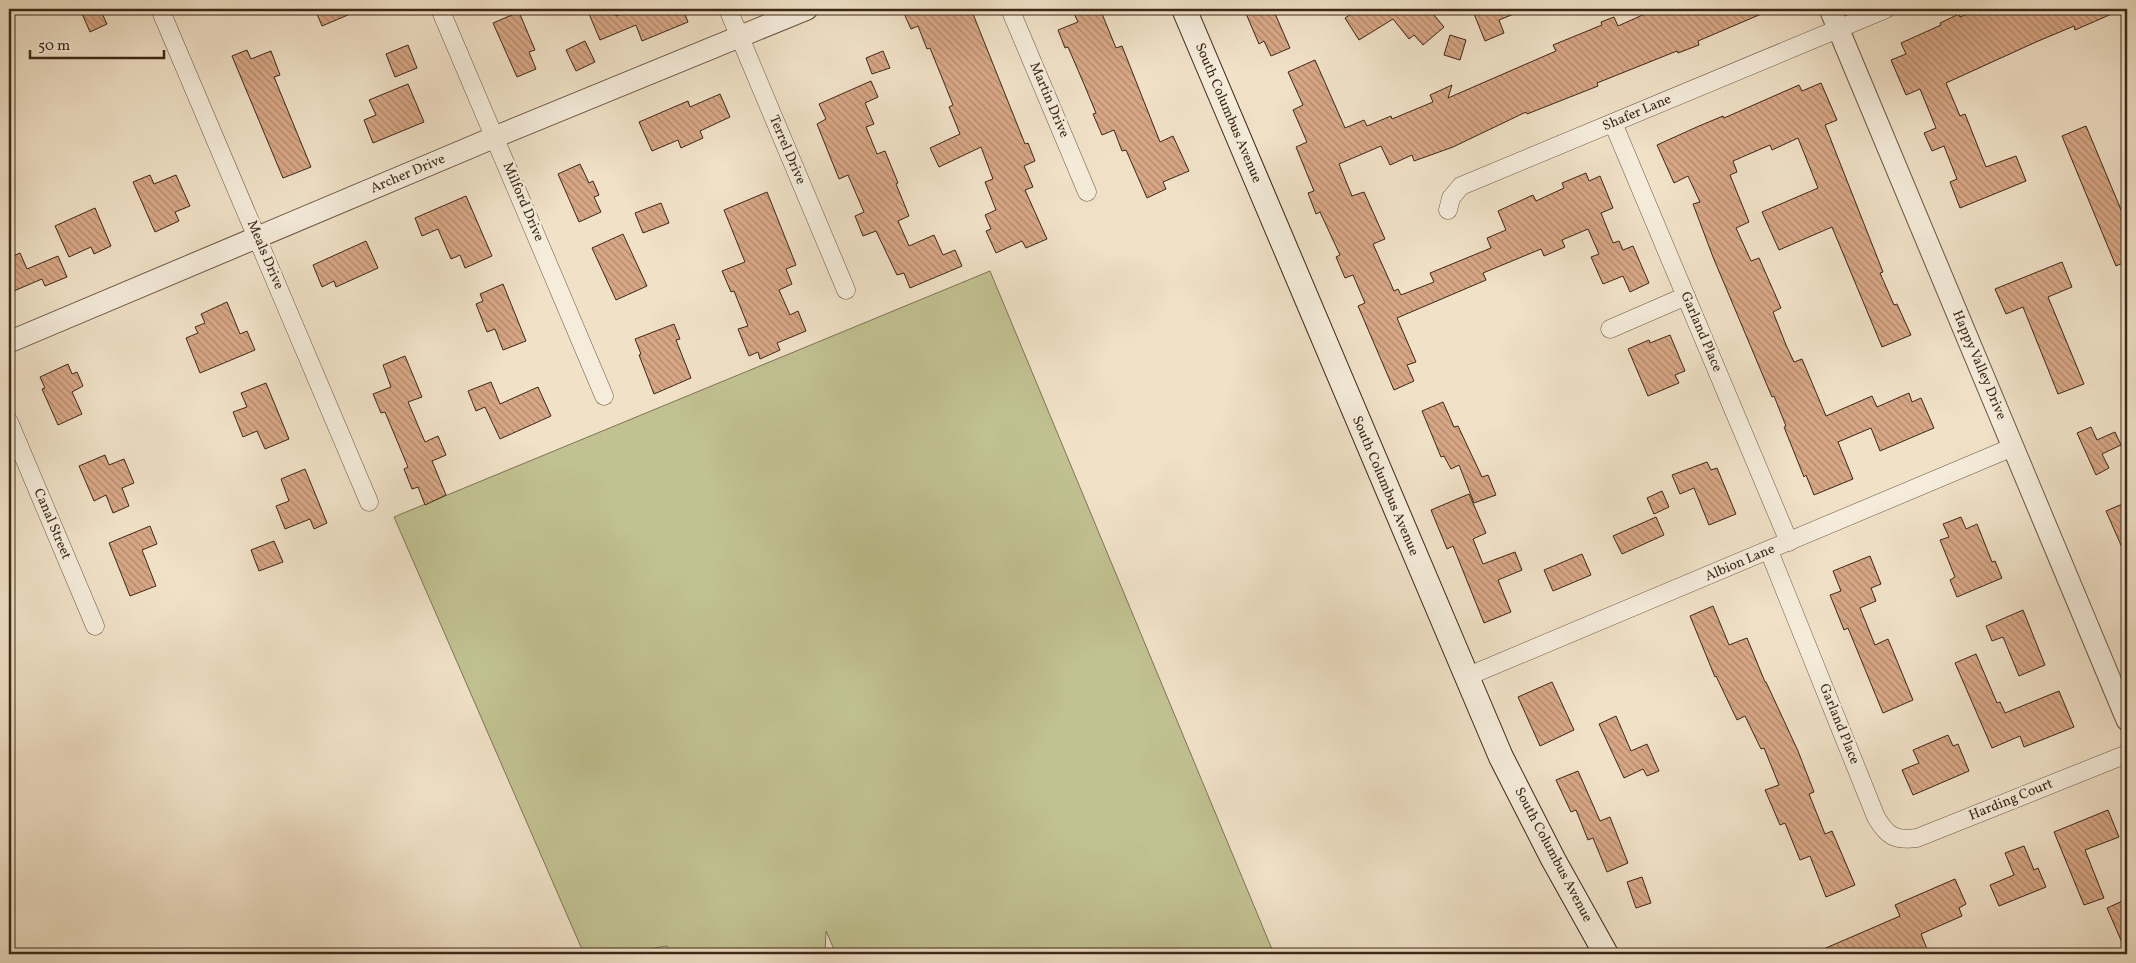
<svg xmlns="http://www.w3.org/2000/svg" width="2136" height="963" viewBox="0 0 2136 963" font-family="Vollkorn,serif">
<defs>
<pattern id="building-back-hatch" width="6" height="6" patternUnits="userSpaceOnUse" patternTransform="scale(1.25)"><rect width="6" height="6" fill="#d8a786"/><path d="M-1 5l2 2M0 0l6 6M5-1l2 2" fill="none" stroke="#b0886d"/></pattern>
</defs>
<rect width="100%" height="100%" fill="#f0e1c7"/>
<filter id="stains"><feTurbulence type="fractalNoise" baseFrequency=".004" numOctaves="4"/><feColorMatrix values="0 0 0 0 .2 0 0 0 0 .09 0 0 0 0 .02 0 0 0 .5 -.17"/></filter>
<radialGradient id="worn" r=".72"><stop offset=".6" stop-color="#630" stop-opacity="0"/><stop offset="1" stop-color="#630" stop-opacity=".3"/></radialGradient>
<path fill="#c1c191" stroke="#7f7454" d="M990 271 1274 954H836L826 931 825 954H671L667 946 616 954H584L394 517Z"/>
<g fill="url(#building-back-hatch)" stroke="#3d2817">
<path d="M80 9H100L107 24 90 32Z"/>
<path d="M315 9H362L322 26Z"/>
<path d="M587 9H613L616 16 634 9H683L688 22 642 41 636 25 600 40Z"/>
<path d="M902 9H952L954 13 965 9H971L1025 144 1028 143 1035 161 1024 166 1033 187 1025 190 1047 239 1026 248 1022 241 996 253 986 231 991 229 985 215 996 210 985 182 993 179 981 147 939 167 930 148 960 134 949 107 953 105 930 48 927 49 918 26 911 29Z"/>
<path d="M1072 9H1100L1116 48 1122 46 1160 142 1173 136 1189 171 1163 182 1166 189 1147 198 1126 150 1122 151 1114 130 1102 135 1093 114 1096 113 1084 84 1068 47 1065 48 1058 30 1078 22Z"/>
<path d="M1244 9H1273L1290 48 1271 56 1264 41 1259 44Z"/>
<path d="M1359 9H1429L1444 27 1423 45 1414 35 1409 39 1393 19 1359 40 1345 18Z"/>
<path d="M1472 9H1526L1499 20 1504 33 1485 41Z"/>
<path d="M1656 9H1773L1698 41 1699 45 1678 53 1677 51 1597 83 1598 86 1527 114 1526 112 1453 147 1414 161 1412 155 1390 165 1381 146 1339 164 1352 196 1364 192 1385 239 1373 244 1394 291 1398 289 1401 295 1434 282 1430 273 1491 248 1487 238 1506 230 1498 211 1533 195 1536 201 1564 188 1562 183 1586 173 1589 181 1600 176 1613 208 1601 213 1613 243 1619 241 1623 250 1633 246 1649 283 1630 292 1623 276 1603 284 1591 257 1599 254 1588 229 1562 240 1565 247 1544 256 1541 249 1483 273 1486 280 1397 318 1416 362 1407 365 1414 381 1394 390 1358 306 1365 303 1353 275 1345 278 1336 257 1340 255 1320 212 1316 214 1308 193 1314 191 1296 147 1307 142 1293 110 1303 105 1288 72 1315 60 1345 128 1364 120 1367 126 1391 116 1392 119 1433 102 1430 95 1452 85 1448 98 1556 51 1553 45 1602 25 1601 22 1614 17 1618 26Z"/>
<path d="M1980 9H2123L2075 30 2074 26 2036 42 1946 83 1960 116 1965 114 1986 167 2016 156 2026 181 1960 208 1950 182 1957 179 1944 146 1932 151 1924 133 1936 128 1920 89 1906 95 1891 60 1906 54 1901 43 1941 25 1940 23 1959 14 1960 17Z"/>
<path d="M519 12 535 50 529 52 536 69 517 77 493 23Z"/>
<path d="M1450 35 1466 40 1460 60 1444 55Z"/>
<path d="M585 41 595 62 576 71 566 50Z"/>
<path d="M408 45 417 68 395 77 386 54Z"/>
<path d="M247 50 251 59 271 51 280 75 274 77 311 167 283 178 232 56Z"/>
<path d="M883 51 890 68 872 74 866 58Z"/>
<path d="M871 81 878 97 865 103 874 124 866 127 877 154 885 151 898 183 896 184 909 216 898 221 909 246 934 235 943 255 955 250 962 266 910 288 904 273 897 275 876 231 863 236 855 216 864 212 848 175 839 179 817 124 826 119 819 104Z"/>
<path d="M1821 83 1837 120 1825 125 1883 272 1880 273 1894 305 1897 304 1911 335 1882 347 1832 227 1779 250 1762 212 1818 188 1798 138 1772 150 1770 145 1733 161 1737 172 1730 175 1749 222 1736 228 1751 261 1759 258 1781 308 1773 312 1786 345 1794 362 1802 359 1826 416 1872 396 1877 407 1909 393 1912 402 1921 398 1934 428 1880 451 1871 428 1838 442 1853 479 1814 495 1806 475 1804 477 1784 427 1786 426 1774 396 1772 397 1713 257 1693 204 1700 202 1688 176 1674 183 1657 145 1699 126 1723 116 1724 118 1799 85 1802 91Z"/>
<path d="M408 84 424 122 373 143 364 120 376 115 369 100Z"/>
<path d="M720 94 730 117 700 131 703 138 681 148 678 140 652 151 639 122 688 101 690 107Z"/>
<path d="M2086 126 2127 224V261L2116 266 2062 136Z"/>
<path d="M580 164 589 183 593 181 599 195 594 197 601 212 579 222 558 174Z"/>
<path d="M150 175 154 184 176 175 190 206 175 212 179 221 155 232 133 182Z"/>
<path d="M767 192 796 265 786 269 792 284 779 290 790 315 798 311 806 331 777 343 780 350 760 359 758 352 749 356 738 329 748 326 734 291 731 292 722 271 745 262 724 210Z"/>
<path d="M466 196 492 256 465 268 460 255 451 259 438 229 422 236 415 218Z"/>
<path d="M661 203 669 223 643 233 635 213Z"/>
<path d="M95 208 111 246 94 254 91 247 69 257 55 226Z"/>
<path d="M623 234 647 286 616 300 592 248Z"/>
<path d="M366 241 378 268 336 287 334 281 322 287 313 265Z"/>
<path d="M20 253 27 269 58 256 67 277 45 286 42 279 9 293V258Z"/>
<path d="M2062 262 2072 287 2048 297 2084 384 2058 394 2023 307 2006 314 1995 289Z"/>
<path d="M503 284 526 341 503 350 495 329 487 332 476 304 483 301 480 294Z"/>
<path d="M227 302 240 334 247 331 255 350 200 373 186 338 198 333 195 327 205 323 201 314Z"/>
<path d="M674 324 680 339 676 340 691 378 654 394 639 355 641 354 635 339Z"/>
<path d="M1670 335 1685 371 1675 375 1679 383 1648 396 1628 349 1649 340 1650 343Z"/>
<path d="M405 356 422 397 408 402 425 442 438 436 446 455 432 461 446 495 425 505 418 487 412 489 404 469 408 467 385 412 381 413 373 394 391 387 383 365Z"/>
<path d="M68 364 72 374 77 372 83 386 72 392 82 414 58 425 42 389 45 388 40 377Z"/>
<path d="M491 382 500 404 538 387 551 416 500 439 485 407 476 411 468 391Z"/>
<path d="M266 383 289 439 265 449 257 431 243 437 233 412 247 407 241 393Z"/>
<path d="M1443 402 1454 427 1458 426 1482 477 1488 475 1496 495 1474 503 1459 465 1451 469 1444 456 1441 457 1422 411Z"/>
<path d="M2091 427 2097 440 2115 432 2121 445 2102 454 2109 468 2096 475 2077 433Z"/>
<path d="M105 455 109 465 124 459 134 483 122 488 129 506 113 513 106 495 94 501 79 466Z"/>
<path d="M1707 462 1711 470 1717 468 1736 514 1709 525 1694 488 1680 494 1672 475Z"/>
<path d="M305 469 327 523 314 529 310 519 285 529 276 506 289 501 281 479Z"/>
<path d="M1662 491 1669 507 1654 514 1647 498Z"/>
<path d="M1469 494 1486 533 1473 539 1483 564 1515 552 1522 570 1498 580 1511 612 1484 623 1453 546 1447 549 1431 510Z"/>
<path d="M2127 502V559L2106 511Z"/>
<path d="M1656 517 1664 535 1622 554 1613 536Z"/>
<path d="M1961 517 1966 529 1977 524 1992 562 1995 561 2002 578 1957 597 1950 580 1955 577 1940 540 1949 537 1943 524Z"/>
<path d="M150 526 157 544 142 550 156 586 130 596 109 543Z"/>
<path d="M274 541 283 562 259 571 251 550Z"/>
<path d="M1582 554 1591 575 1553 591 1544 570Z"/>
<path d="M1870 556 1881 584 1871 588 1876 601 1860 608 1875 645 1888 639 1913 700 1883 713 1848 628 1844 630 1830 595 1841 591 1833 571Z"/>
<path d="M1713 606 1729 645 1747 638 1765 682H1766L1798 751 1814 792 1809 794 1825 834 1832 831 1855 885 1826 897 1810 856 1800 860 1785 823 1780 825 1765 790 1779 785 1764 748 1761 749 1745 716 1737 720 1716 676 1715 677 1690 616Z"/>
<path d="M2023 610 2045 665 2019 676 2003 637 1992 641 1986 626Z"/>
<path d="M1976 654 1997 703 2000 702 2005 713 2059 691 2074 727 2024 747 2020 736 1992 748 1955 663Z"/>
<path d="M1552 682 1574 730 1540 746 1518 697Z"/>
<path d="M1616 716 1631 751 1647 744 1659 771 1647 776 1643 769 1624 778 1599 724Z"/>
<path d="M1948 735 1953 746 1958 744 1969 771 1913 795 1902 770 1919 763 1913 750Z"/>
<path d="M1578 771 1600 821 1610 817 1628 863 1607 872 1593 838 1588 840 1576 810 1571 812 1556 780Z"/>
<path d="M2108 810 2119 837 2085 850 2104 898 2084 905 2054 832Z"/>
<path d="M2024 846 2034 870 2038 868 2046 887 1999 906 1990 885 2014 875 2005 853Z"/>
<path d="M1642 877 1651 903 1636 908 1627 882Z"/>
<path d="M1955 879 1966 904 1959 908 1962 916 1921 934 1929 954H1812L1900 916 1895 905Z"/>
<path d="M2127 899V954L2107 908Z"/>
</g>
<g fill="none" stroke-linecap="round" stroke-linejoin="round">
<g stroke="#6a5643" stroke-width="19">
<g id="minor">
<path d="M160 9 369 502"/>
<path d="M440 9 604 396"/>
<path d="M728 9 846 290"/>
<path d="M1010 9 1087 192"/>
<path d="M1613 123 1789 542"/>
<path d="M1448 210 1451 198 1461 186 1886 9"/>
<path d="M1610 329 1686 296"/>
<path d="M9 422 95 626"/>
<path d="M1769 551 1876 817C1887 836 1895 841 1917 838L2127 754"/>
<path d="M1466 677 2013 447"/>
</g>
</g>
<g stroke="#6a5643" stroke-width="23">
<g id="tertiary">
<path d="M1830 9 2127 720"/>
<path d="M9 342 495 137 807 9"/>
</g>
</g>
<g stroke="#3d2817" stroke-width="26">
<path id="secondary" d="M1184 9 1501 757 1553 859 1606 954"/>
</g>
<use href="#minor" stroke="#f5ecdb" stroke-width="18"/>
<use href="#tertiary" stroke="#f5ecdb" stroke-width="21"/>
<use href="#secondary" stroke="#f5ecdb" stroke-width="24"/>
</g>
<g text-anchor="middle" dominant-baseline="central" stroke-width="5" stroke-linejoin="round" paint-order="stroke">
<g font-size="14" fill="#3d2817" stroke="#f5ecdb">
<text transform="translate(1049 100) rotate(67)">Martin Drive</text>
<text transform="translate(1228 113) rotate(67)">South Columbus Avenue</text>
<text transform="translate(1637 113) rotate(-23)">Shafer Lane</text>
<text transform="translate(787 150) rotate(67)">Terrel Drive</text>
<text transform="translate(408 174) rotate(-23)">Archer Drive</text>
<text transform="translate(523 202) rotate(67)">Milford Drive</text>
<text transform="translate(265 255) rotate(67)">Meals Drive</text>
<text transform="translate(1701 332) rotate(67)">Garland Place</text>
<text transform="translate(1979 365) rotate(67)">Happy Valley Drive</text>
<text transform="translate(1385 486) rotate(67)">South Columbus Avenue</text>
<text transform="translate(52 524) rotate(67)">Canal Street</text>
<text transform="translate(1740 563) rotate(-23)">Albion Lane</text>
<text transform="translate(1839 724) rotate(68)">Garland Place</text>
<text transform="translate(2011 800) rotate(-22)">Harding Court</text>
<text transform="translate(1553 855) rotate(62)">South Columbus Avenue</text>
</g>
</g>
<rect width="2136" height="963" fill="none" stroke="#f0e1c7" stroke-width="30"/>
<rect x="10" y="10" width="2116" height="943" fill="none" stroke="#3d2817" stroke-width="2.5"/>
<rect x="15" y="15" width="2106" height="933" fill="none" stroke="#3d2817"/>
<path d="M30 50v8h134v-8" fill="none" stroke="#3d2817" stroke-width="2.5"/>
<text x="38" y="50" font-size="15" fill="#3d2817" stroke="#f5ecdb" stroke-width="4" paint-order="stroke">50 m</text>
<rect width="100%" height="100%" filter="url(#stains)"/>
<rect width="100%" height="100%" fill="url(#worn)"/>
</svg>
